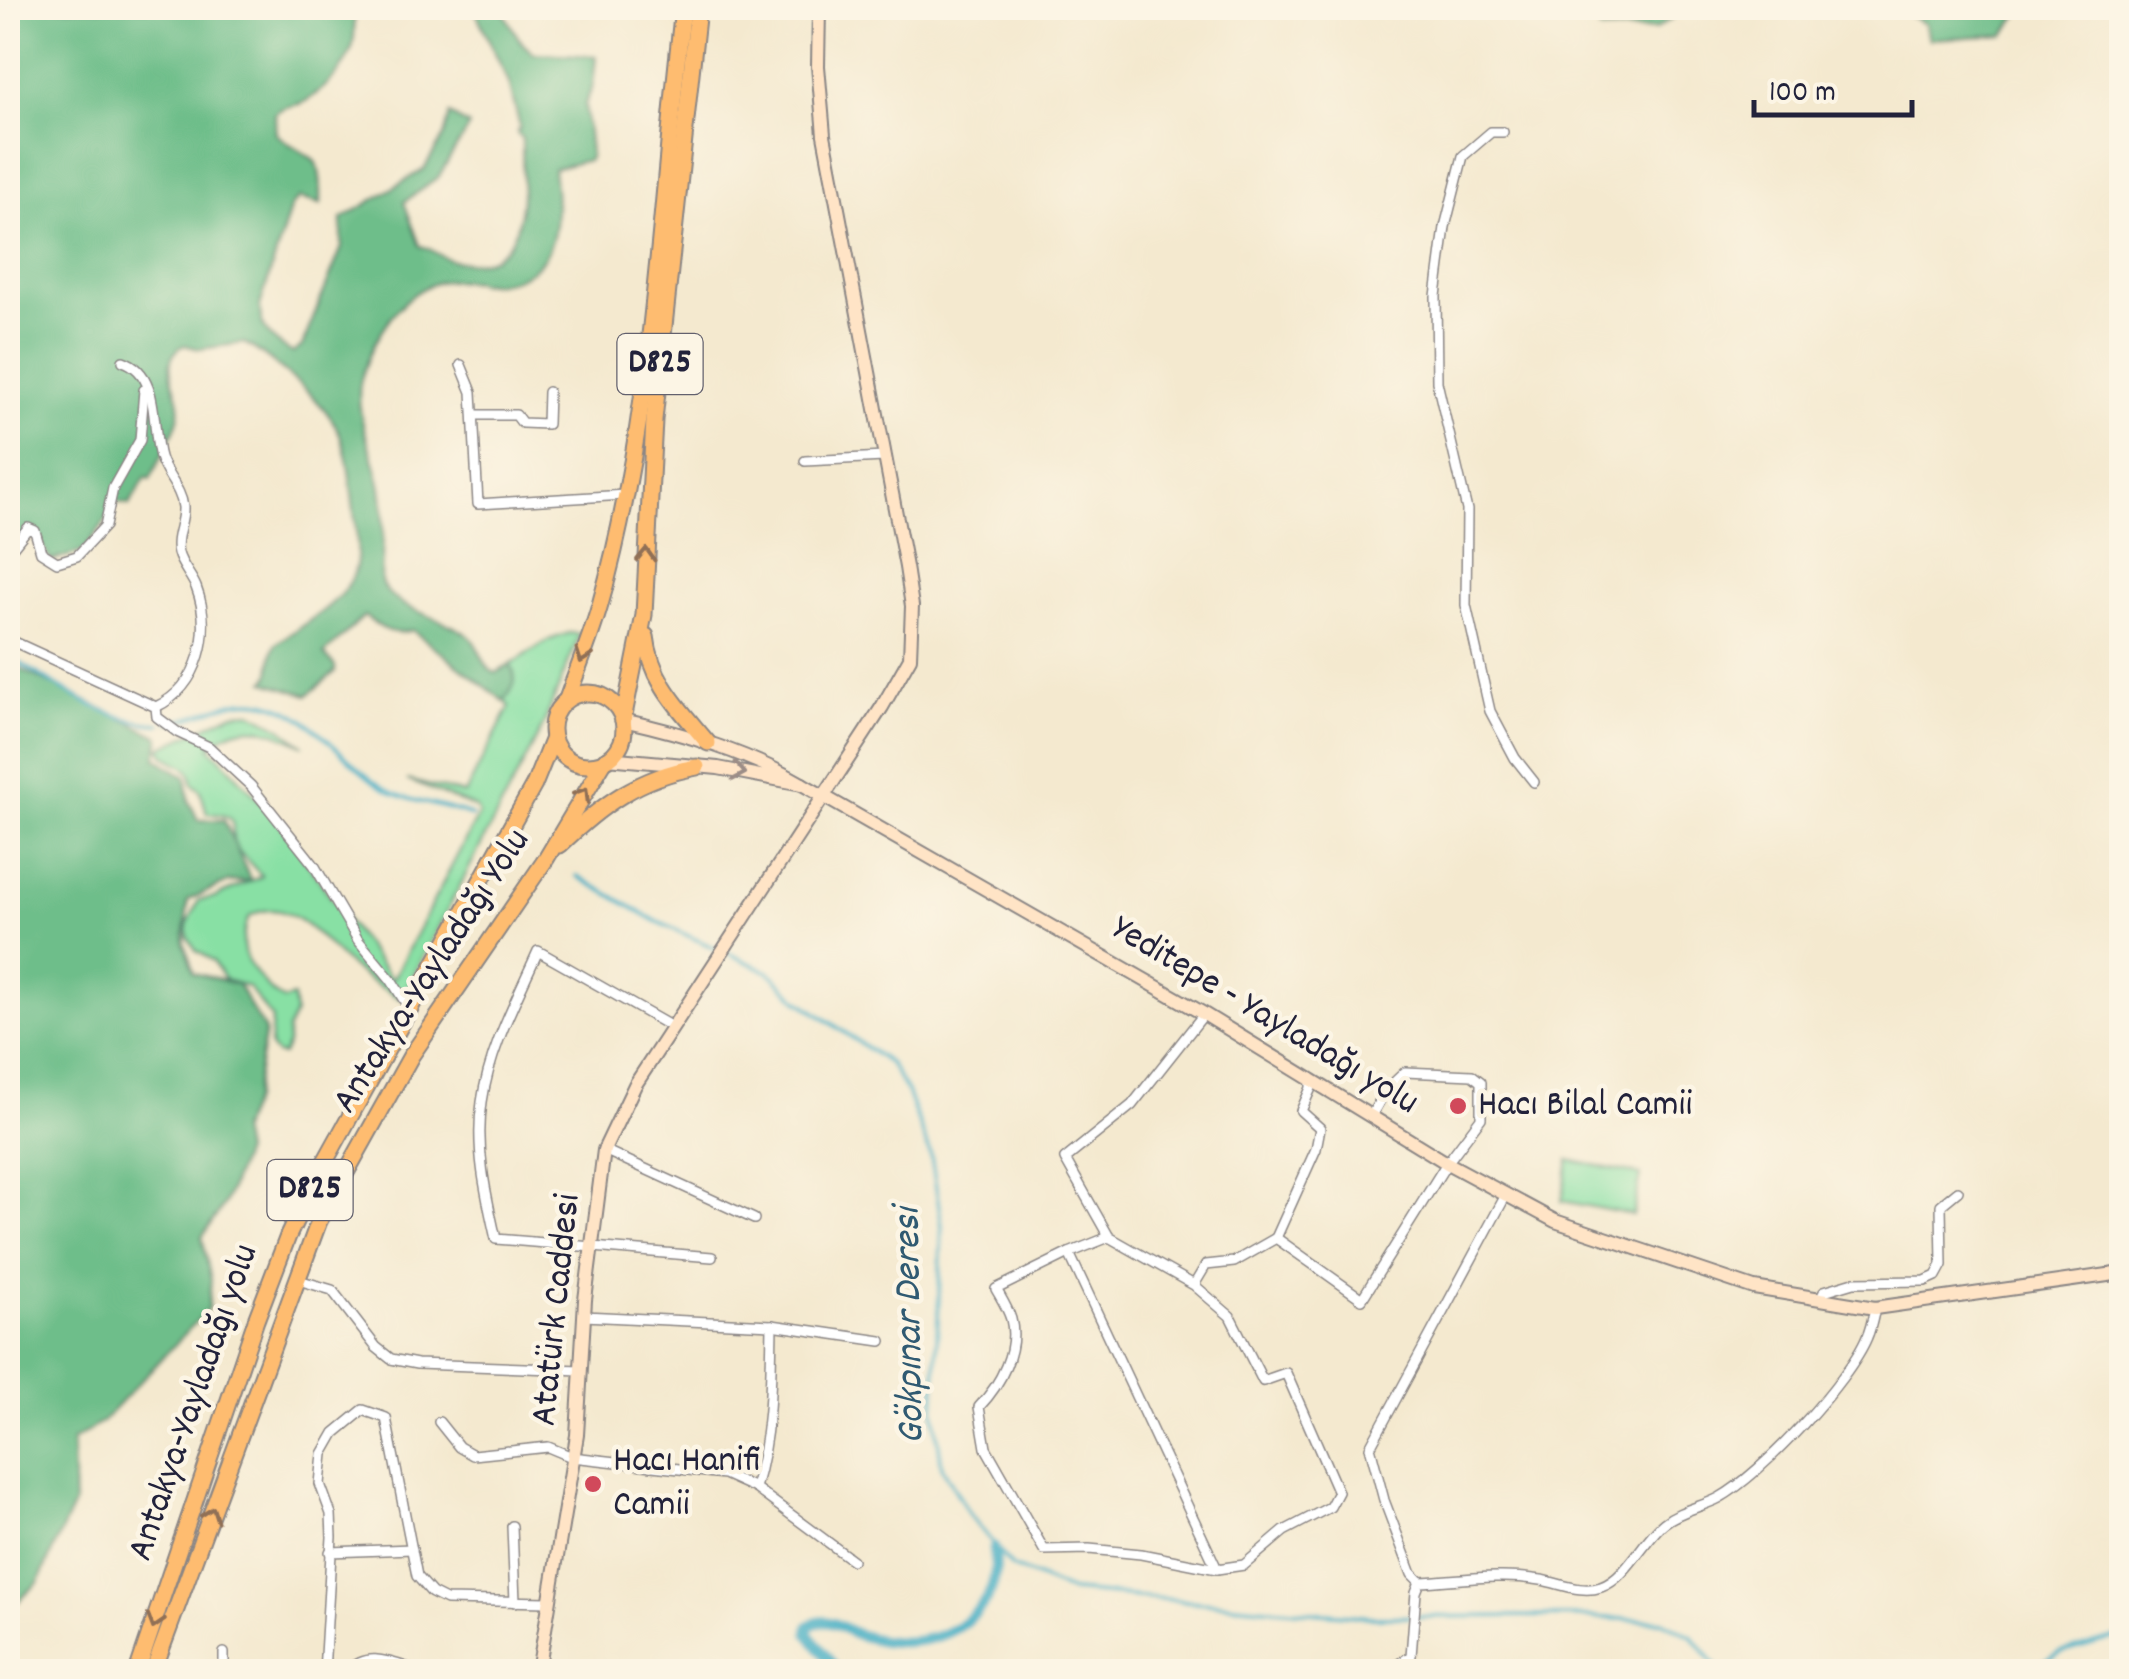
<svg xmlns="http://www.w3.org/2000/svg" width="2129" height="1679" viewBox="0 0 2129 1679" font-family="Dekko,sans-serif">
<rect width="100%" height="100%" fill="#fcf5e5"/>
<filter id="ink" filterUnits="userSpaceOnUse"><feTurbulence type="fractalNoise" baseFrequency=".01" numOctaves="2"/><feDisplacementMap in="SourceGraphic" scale="20" xChannelSelector="R" yChannelSelector="G"/><feConvolveMatrix kernelMatrix="1 2 1 2 8 2 1 2 1" color-interpolation-filters="sRGB"/></filter>
<filter id="wash" filterUnits="userSpaceOnUse"><feTurbulence type="fractalNoise" baseFrequency=".0048" numOctaves="4" result="noise"/><feDisplacementMap in="SourceGraphic" scale="40" xChannelSelector="R" yChannelSelector="G"/><feGaussianBlur stdDeviation="2.25" result="paint"/><feColorMatrix in="noise" values="0 0 0 0 0 0 0 0 0 0 0 0 0 0 0 0 0 1.4 0 .05"/><feComposite in="paint" operator="in"/></filter>
<g filter="url(#wash)">
<rect width="100%" height="100%" fill="#f4e9cf"/>
<g fill="#88e0a4" stroke="#558170" stroke-width="2.5">
<path d="M569 633 580 634 542 728 401 999C385 989 368 981 354 969 327 948 289 890 249 917 236 946 245 962 265 984 271 991 275 996 284 1000L293 997 295 1014 287 1030 288 1043 283 1055 276 1054 270 1047 272 1019 248 987 224 979 213 961 196 950 188 937 187 925 199 900 215 897 262 876 233 845C233 816 236 817 207 813L200 790 192 783C193 760 168 766 160 748L234 713 251 712 280 727 304 746C269 728 241 717 210 747L278 820 348 922 392 980 479 814 476 808 407 780 465 794 510 706 504 701 512 670 510 665 549 640Z"/>
<path d="M1569 1160 1641 1175 1633 1215 1562 1201Z"/>
</g>
<g fill="#6ebe8a" stroke="#487062" stroke-width="2.5">
<path d="M8 8H354C354 21 356 35 352 48 346 67 322 93 304 102 293 107 283 105 275 114L276 134C313 164 322 148 321 204L299 198 291 206 260 306C259 330 273 341 293 353L302 346 342 247V219L424 169 444 136 450 115 469 126 438 178 404 202 420 246C433 248 441 259 455 261 533 274 522 189 522 139L517 133 520 127 509 83 474 8H501L521 42 533 53 596 56 593 86 585 104 590 153 588 160 553 169C559 218 562 275 497 283 479 284 460 278 444 281 401 289 373 338 362 376 351 411 375 454 381 488 386 518 382 550 381 581 391 611 445 616 469 636 479 645 481 660 491 671L496 673 510 665C519 680 514 688 504 701L412 630C391 638 379 626 364 616L324 654 335 666V672L308 695 265 682C275 671 268 655 276 644 300 626 337 606 351 580 362 560 356 533 354 512 346 439 345 421 287 374 273 363 259 350 244 343L200 349 184 345C152 364 187 393 178 419 172 440 159 460 150 479L146 477 129 505 110 500 108 518 82 552 51 561 33 528 8 553Z"/>
<path d="M1586 8H1686L1656 29 1601 31Z"/>
<path d="M1897 8H2022L2005 35 1929 39 1925 24Z"/>
<path d="M8 663 160 737 156 758 186 777 189 801 198 820H224L251 881 228 882 188 900 184 943 194 973 237 984 265 1031 253 1100 240 1130 244 1152 225 1203 202 1237 211 1280 208 1309 102 1422 72 1441 74 1504 38 1583 16 1603 8 1605Z"/>
</g>
<g fill="none" stroke-linecap="round" stroke-linejoin="round">
<g stroke="#45aec4" stroke-width="4">
<path d="M8 656C53 682 106 723 160 724"/>
<path d="M169 722C198 719 221 701 251 701 312 703 341 766 391 792 410 802 447 806 472 816"/>
<path d="M577 876 656 921 719 950"/>
<path d="M728 953 769 972 798 1000 890 1064 907 1092 931 1156 942 1226 934 1410 942 1467 969 1514 1012 1567 1071 1591 1371 1617 1566 1616 1662 1621 1692 1636 1721 1672"/>
<path d="M2027 1672 2059 1653 2122 1636"/>
</g>
<path stroke="#45aec4" stroke-width="11" d="M838 1672 808 1633 809 1626C829 1615 840 1628 859 1635 900 1648 945 1644 976 1612 994 1593 998 1574 994 1548"/>
</g>
</g>
<g filter="url(#ink)">
<g fill="none" stroke-linecap="round" stroke-linejoin="round">
<g stroke="#8b8685" stroke-width="12">
<g id="minor">
<path d="M1503 132H1491L1463 156 1445 227 1436 296 1437 382 1467 510 1466 605 1490 711 1515 758 1534 782"/>
<path d="M123 361C161 374 151 428 160 457 165 475 181 488 183 507 184 522 174 537 178 553 181 565 191 575 196 587 213 631 200 686 156 707"/>
<path d="M461 365 472 392 478 504 625 495"/>
<path d="M474 415H516L522 423 547 424 548 392"/>
<path d="M805 461 884 457"/>
<path d="M8 553 28 528 35 531 41 552 57 562 77 556 105 526 113 488 140 440 144 390"/>
<path d="M8 639 156 707 157 717 177 732 209 747 251 786 314 865 358 940 392 981 409 1008"/>
<path d="M672 1027 538 951C517 998 489 1050 482 1102 475 1148 486 1195 496 1239L712 1257"/>
<path d="M604 1150 754 1219"/>
<path d="M1109 1237 1065 1159 1132 1105 1204 1014"/>
<path d="M1276 1238 1316 1149 1320 1128 1301 1111 1311 1088V1078"/>
<path d="M1069 1253 1217 1569"/>
<path d="M295 1279 332 1290 376 1347 391 1359 417 1364 581 1370"/>
<path d="M1194 1285 1109 1237 1069 1253 996 1289C1001 1298 1008 1309 1011 1319 1019 1350 1000 1385 979 1407L986 1448 1044 1550 1089 1549 1141 1554 1217 1569 1244 1565 1284 1531 1330 1507 1338 1492 1286 1373 1263 1381 1230 1316 1194 1285 1206 1265 1234 1262 1276 1238 1362 1299 1447 1163 1481 1118V1082L1472 1075 1405 1072 1386 1090 1371 1116"/>
<path d="M1820 1299 1824 1291 1854 1282 1925 1281 1936 1276 1942 1265 1941 1205 1958 1191"/>
<path d="M584 1316 772 1325 881 1341"/>
<path d="M439 1422 459 1447 473 1455 548 1447 572 1457 724 1474 755 1488 852 1560"/>
<path d="M755 1488C771 1434 771 1382 772 1325"/>
<path d="M512 1526 515 1602"/>
<path d="M330 1552 412 1549"/>
<path d="M1420 1582 1412 1574 1384 1500 1370 1447 1506 1195"/>
<path d="M224 1672V1653"/>
<path d="M324 1672 332 1537 331 1514 320 1484 323 1454 335 1433 363 1410 386 1418 417 1576 432 1593 446 1600 548 1602"/>
<path d="M347 1672C367 1649 394 1664 421 1672"/>
<path d="M1386 1672 1411 1656 1416 1592 1420 1582C1460 1580 1500 1573 1541 1580 1560 1583 1581 1594 1601 1587 1627 1578 1643 1540 1664 1523 1680 1510 1702 1507 1719 1498 1761 1475 1849 1381 1867 1337 1871 1328 1873 1317 1875 1308"/>
</g>
</g>
<g stroke="#8b8685" stroke-width="16">
<g id="secondary">
<path d="M607 758 718 768 802 784C747 752 685 734 623 720"/>
<path d="M802 784 1204 1014 1447 1163 1555 1221 1754 1288 1875 1308 2122 1273"/>
<path d="M538 1672 577 1435 585 1300 604 1150 635 1085 882 707 910 658 912 606 906 567 824 135 818 66 819 8"/>
</g>
</g>
<g stroke="#8b8685" stroke-width="19">
<g id="trunk">
<path d="M646 636C651 682 680 709 708 743"/>
<circle cx="588" cy="729" r="36"/>
<path d="M567 699C578 668 591 637 600 605 655 411 659 207 683 8"/>
<path d="M623 720 644 615 654 420 698 8"/>
<path d="M560 845C601 805 639 777 697 767"/>
<path d="M137 1672 256 1320 288 1236 317 1176 534 785 553 738"/>
<path d="M153 1672 319 1221 411 1056 546 859 605 760"/>
</g>
</g>
<use href="#minor" stroke="#fff" stroke-width="9"/>
<use href="#secondary" stroke="#ffe4c6" stroke-width="12"/>
<use href="#trunk" stroke="#febc70" stroke-width="15"/>
</g>
<defs><path id="oneway-chevron" d="M-2-3.5L2.5 0L-2 3.5" fill="none" stroke-width="1.6" stroke-linecap="round" stroke-linejoin="round" transform="scale(2.5)"/></defs>
<g stroke="#906f56">
<use href="#oneway-chevron" transform="translate(646 555) rotate(-88)"/>
<use href="#oneway-chevron" transform="translate(583 656) rotate(110)"/>
<use href="#oneway-chevron" transform="translate(583 794) rotate(-58)"/>
<use href="#oneway-chevron" transform="translate(211 1514) rotate(-70)"/>
<use href="#oneway-chevron" transform="translate(155 1622) rotate(107)"/>
</g>
<use stroke="#9c8d87" href="#oneway-chevron" transform="translate(739 772) rotate(10)"/>
</g>
<g fill="#d1495b" stroke="#fcf5e5" stroke-width="4">
<circle cx="1458" cy="1106" r="10"/>
<circle cx="593" cy="1484" r="10"/>
</g>
<g text-anchor="middle" dominant-baseline="central" stroke-width="9" stroke-linejoin="round" paint-order="stroke">
<g fill="#fcf5e5" stroke="#63616e" stroke-width="2.5">
<rect x="617.5" y="334" width="85" height="60" rx="8"/>
<rect x="267.5" y="1160" width="85" height="60" rx="8"/>
</g>
<g font-size="35" font-weight="bold" fill="#22223b">
<text x="660" y="364">D825</text>
<text x="310" y="1190">D825</text>
</g>
<g font-size="38" fill="#22223b" stroke="#fcf5e5">
<text transform="translate(433 972) rotate(-57)">Antakya-Yayladağı Yolu</text>
<text transform="translate(1264 1017) rotate(31)">Yeditepe - Yayladağı yolu</text>
<text transform="translate(558 1310) rotate(-84)">Atatürk Caddesi</text>
<text transform="translate(195 1403) rotate(-71)">Antakya-Yayladağı yolu</text>
</g>
<g font-size="38" fill="#22223b" stroke="#fcf5e5" text-anchor="start">
<text x="1478" y="1106">Hacı Bilal Camii</text>
<text x="613" y="1462">Hacı Hanifi<tspan x="613" dy="44">Camii</tspan></text>
</g>
<g font-size="40" font-style="italic" fill="#305a72" stroke="#fcf5e5">
<text transform="translate(912 1326) rotate(-91)">Gökpınar Deresi</text>
</g>
</g>
<rect width="2129" height="1679" fill="none" stroke="#fcf5e5" stroke-width="40"/>
<path d="M1754 100v15h158v-15" fill="none" stroke="#22223b" stroke-width="5"/>
<text x="1769" y="100" font-size="30" fill="#22223b" stroke="#fcf5e5" stroke-width="8" paint-order="stroke">100 m</text>
</svg>
